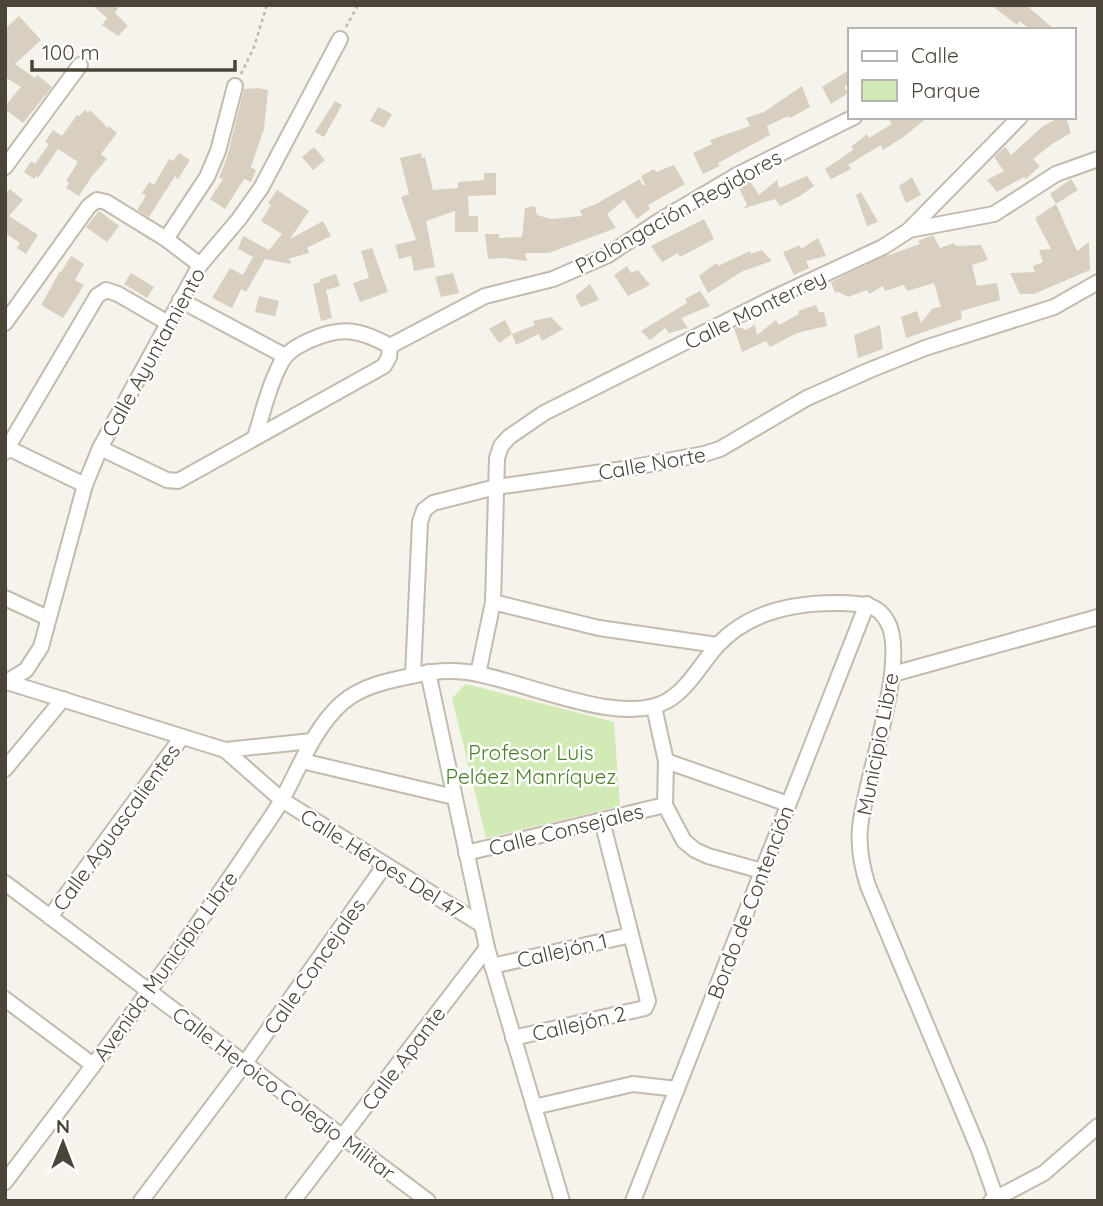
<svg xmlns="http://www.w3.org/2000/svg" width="1103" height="1206" viewBox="0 0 1103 1206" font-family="Quicksand,sans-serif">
<rect width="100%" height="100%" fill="#f6f3ec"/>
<path fill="#d2eab5" d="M466 684 614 722 620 806 486 838 452 698Z"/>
<g fill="#d8cfc1">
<path d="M92 5H120L115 13 128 26 118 36 102 25 107 18Z"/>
<path d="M991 5H1026L1055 30H1031L1019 21 1017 25Z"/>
<path d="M19 16 41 40 15 64 35 78 37 75 52 87 23 123 5 109V106L21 87 5 77V29Z"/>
<path d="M849 70V84L844 87 848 93 831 104 822 87Z"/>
<path d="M802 86 810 107 790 118 788 116 767 126 770 135 718 163 720 166 703 174 693 153 712 144 710 140 750 126 746 118 764 112Z"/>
<path d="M258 88 268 90 264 129 251 167 256 170 251 182 244 179 225 209 210 199 223 179 219 178 227 157 244 89Z"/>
<path d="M335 101 342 105 324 137 315 132Z"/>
<path d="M378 107 392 114 384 128 370 121Z"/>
<path d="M85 110 88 113 90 110 108 128 109 126 117 133 101 154 107 159 92 176 79 196 66 188 69 183 66 181 78 162 58 149 38 178 36 176 34 179 24 172 31 161 35 164 49 144 45 142 53 130 62 136 77 115 79 116Z"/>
<path d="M887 117H928L902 138 883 150 881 145 848 165 851 169 831 179 825 169 853 150 851 147 867 134 869 138 892 124Z"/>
<path d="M1060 117H1066L1071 133 1052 144 1033 159 1040 166 1026 179 1024 177 997 192 987 180 1004 171 994 157 1005 147 1011 155 1042 127Z"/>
<path d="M314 147 325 160 313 170 302 157Z"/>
<path d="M179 153 190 160 178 179 175 176 149 217 137 210 146 196 142 193 149 182 154 185 169 159 173 161Z"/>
<path d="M421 153 422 158 425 157 433 190 458 188V182L484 180V173H496V195L468 196 469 216H478V232H455V211L426 221 435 267 414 271 411 256 399 259 395 245 416 240 401 197 409 194 400 158Z"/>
<path d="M674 165 685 184 648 205 650 209 637 219 624 200 607 214 616 228 549 253H525L527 261 505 258 488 259 485 234H499V238L522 237 525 208 535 206 537 215 551 219 582 216 580 210 596 204 640 179 642 185H645L641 176 654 169 656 172Z"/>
<path d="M807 176 814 186 800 196 780 206 775 199 742 209 747 205 738 186 750 181 759 195 777 180 779 188Z"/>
<path d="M912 177 921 195 906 203 899 186Z"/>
<path d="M1071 179 1078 190 1056 204 1050 194Z"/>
<path d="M10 189 23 200 9 216 38 235 26 254 17 248 20 243 5 233V194Z"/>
<path d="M277 190 309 211 290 239 323 221 331 236 307 248 309 253 288 259 291 261 290 264 265 259 246 292 241 289 232 308 212 298 230 268 243 275 253 257 238 249 243 236 269 250 282 234 261 221 271 205 268 203Z"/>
<path d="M861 192 878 222 867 226 856 195Z"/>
<path d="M1056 204 1077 251 1089 242 1090 270 1034 294H1020L1010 273 1035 272 1033 266 1043 262 1039 250 1051 249 1035 218Z"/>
<path d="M99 211 119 226 107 242 86 227Z"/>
<path d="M704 219 714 239 680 257 678 253 662 262 651 246Z"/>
<path d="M933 235 940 248 954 243 956 246 981 245 988 260 972 265 977 286 997 283 1000 300 961 311 962 319 906 338 901 317 917 311 921 323 933 308 941 307 934 283 907 291 904 285 885 291 883 286 869 294 867 290 848 297 839 292 835 293 831 282 883 257 920 244 918 241Z"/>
<path d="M818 238 826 256 806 261 809 268 794 275 783 252 800 245 801 249Z"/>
<path d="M372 248 388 292 360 302 353 283 369 278 361 251Z"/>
<path d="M762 250 772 261 743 271 708 293 699 276 716 263 718 266 750 251 751 254Z"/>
<path d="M71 256 84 264 75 280 84 285 63 318 41 305 60 271 61 272Z"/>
<path d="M627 266 631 273 638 270 650 285 628 296 614 275Z"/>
<path d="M131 273 154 287 147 298 124 284Z"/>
<path d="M453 273 459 293 441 297 435 277Z"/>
<path d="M336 274 340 286 326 290 332 318 321 321 313 284 320 282V279Z"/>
<path d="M590 284 599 300 581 307 575 296Z"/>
<path d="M700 291 710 306 681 318 688 328 669 333 665 328 650 340 641 331 687 303 685 299Z"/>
<path d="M259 296 279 301 275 316 255 312Z"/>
<path d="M816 305 819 312H824L827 326 797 333 770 347 766 341 742 352 734 328 739 326 745 330 755 325 757 335 776 320 779 325 799 314 798 311Z"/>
<path d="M551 317 563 329 542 341 539 334 516 345 512 334 535 325 533 321Z"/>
<path d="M505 320 512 334 499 343 489 329Z"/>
<path d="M880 325 883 349 858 358 854 335Z"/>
</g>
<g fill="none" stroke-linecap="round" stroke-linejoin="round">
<g stroke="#c2bbae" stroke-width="18">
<g id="minor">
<path d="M5 167 80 65"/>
<path d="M909 230 994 214 1056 174 1098 159"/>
<path d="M166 239 207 177 218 151 235 86"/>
<path d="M180 300 285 356"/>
<path d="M5 323 89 206 97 200 106 202 166 239 200 265"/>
<path d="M255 437C263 413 268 387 280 365 286 352 296 347 308 341 341 326 359 329 390 346"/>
<path d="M8 448 85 485"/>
<path d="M100 448 167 480 178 481 384 366 389 357 390 346 485 296 553 279 608 255 659 221 737 175 854 117"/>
<path d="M5 452 97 296 106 290 118 294 168 323"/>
<path d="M5 598 48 618"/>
<path d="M493 602 599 628 717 645"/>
<path d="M428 672 487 948 562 1201"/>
<path d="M478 674 493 602 497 458 501 446 509 437 544 413 769 300 883 247 908 231 1020 117"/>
<path d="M893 674 1098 617"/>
<path d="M413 675 420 522 424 510 433 503 496 487 624 469 704 454 720 449 807 398 870 370 925 348 1054 307 1098 282"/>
<path d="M7 682 225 750 312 741"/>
<path d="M5 683 26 670 41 647 85 485 100 448 200 265 239 219 261 188 340 39"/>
<path d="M654 707 666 761 665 805 684 841 695 850 708 856 762 871"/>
<path d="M225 750 282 800 482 925"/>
<path d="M302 761 454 797"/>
<path d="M666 761 788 804"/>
<path d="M5 769 63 699"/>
<path d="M466 853 665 805"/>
<path d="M5 883 428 1201"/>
<path d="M50 917 182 737"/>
<path d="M492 966 631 935"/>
<path d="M5 999 93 1065"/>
<path d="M513 1038 645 1008 648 1001 602 821"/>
<path d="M534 1107 633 1084 677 1089"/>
<path d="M5 1182C90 1069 178 957 256 839 266 825 276 811 284 796 301 764 315 727 342 703 363 685 391 680 416 675 433 671 451 670 467 672 521 679 619 728 667 701 688 689 700 665 716 647 748 611 796 602 842 603 861 604 877 603 887 621 910 659 864 780 860 828 858 849 862 867 868 886L979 1150 997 1201"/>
<path d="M141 1201 245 1063 385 865"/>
<path d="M293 1201 487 948"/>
<path d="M633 1201 867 604"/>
<path d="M991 1201 1044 1173 1098 1126"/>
</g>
</g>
<g stroke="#c4b79f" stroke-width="2.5" stroke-dasharray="3.5 3.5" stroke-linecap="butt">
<path d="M346 27 358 5"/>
<path d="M241 74 254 47 267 5"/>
</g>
<use href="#minor" stroke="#fff" stroke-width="14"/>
</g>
<g text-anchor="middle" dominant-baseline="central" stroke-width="5" stroke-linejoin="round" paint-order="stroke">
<g font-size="21" fill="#4b4439" stroke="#fff">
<text transform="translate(678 211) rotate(-29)">Prolongación Regidores</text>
<text transform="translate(755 309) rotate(-26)">Calle Monterrey</text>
<text transform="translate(153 352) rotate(-61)">Calle Ayuntamiento</text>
<text transform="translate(652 463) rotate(-10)">Calle Norte</text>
<text transform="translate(877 744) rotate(-79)">Municipio Libre</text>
<text transform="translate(116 827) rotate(-54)">Calle Aguascalientes</text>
<text transform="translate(566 829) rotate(-14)">Calle Consejales</text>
<text transform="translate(382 863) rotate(32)">Calle Héroes Del 47</text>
<text transform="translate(750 902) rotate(-69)">Bordo de Contención</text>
<text transform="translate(562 950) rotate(-13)">Callejón 1</text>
<text transform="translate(165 966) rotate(-54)">Avenida Municipio Libre</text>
<text transform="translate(314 966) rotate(-55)">Calle Concejales</text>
<text transform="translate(579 1023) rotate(-13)">Callejón 2</text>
<text transform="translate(403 1058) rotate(-53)">Calle Apante</text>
<text transform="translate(284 1093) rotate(37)">Calle Heroico Colegio Militar</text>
</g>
<g font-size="21" fill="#4a7f2a" stroke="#fff">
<text x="531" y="752">Profesor Luis<tspan x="531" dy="24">Peláez Manríquez</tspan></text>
</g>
</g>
<rect width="1103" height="1206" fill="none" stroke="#4b4439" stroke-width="14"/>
<rect x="848" y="28" width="228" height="91" fill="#ffffff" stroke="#b7b4b0" stroke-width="2"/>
<rect x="862" y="51" width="35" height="10" fill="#ffffff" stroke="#b7b4b0" stroke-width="2"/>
<text x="911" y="63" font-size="21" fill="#4b4439">Calle</text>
<rect x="862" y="80" width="35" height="21" fill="#d2eab5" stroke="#b7b4b0" stroke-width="2"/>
<text x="911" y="98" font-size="21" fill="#4b4439">Parque</text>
<g transform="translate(63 1143)" stroke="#ffffff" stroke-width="5" paint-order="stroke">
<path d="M0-5L12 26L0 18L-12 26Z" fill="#4b4439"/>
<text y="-10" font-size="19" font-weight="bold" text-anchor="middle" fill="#4b4439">N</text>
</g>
<path d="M32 60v10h203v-10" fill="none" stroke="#4b4439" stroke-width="3.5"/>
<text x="42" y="60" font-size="21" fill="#4b4439" stroke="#ffffff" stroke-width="5" paint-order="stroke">100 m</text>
</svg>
